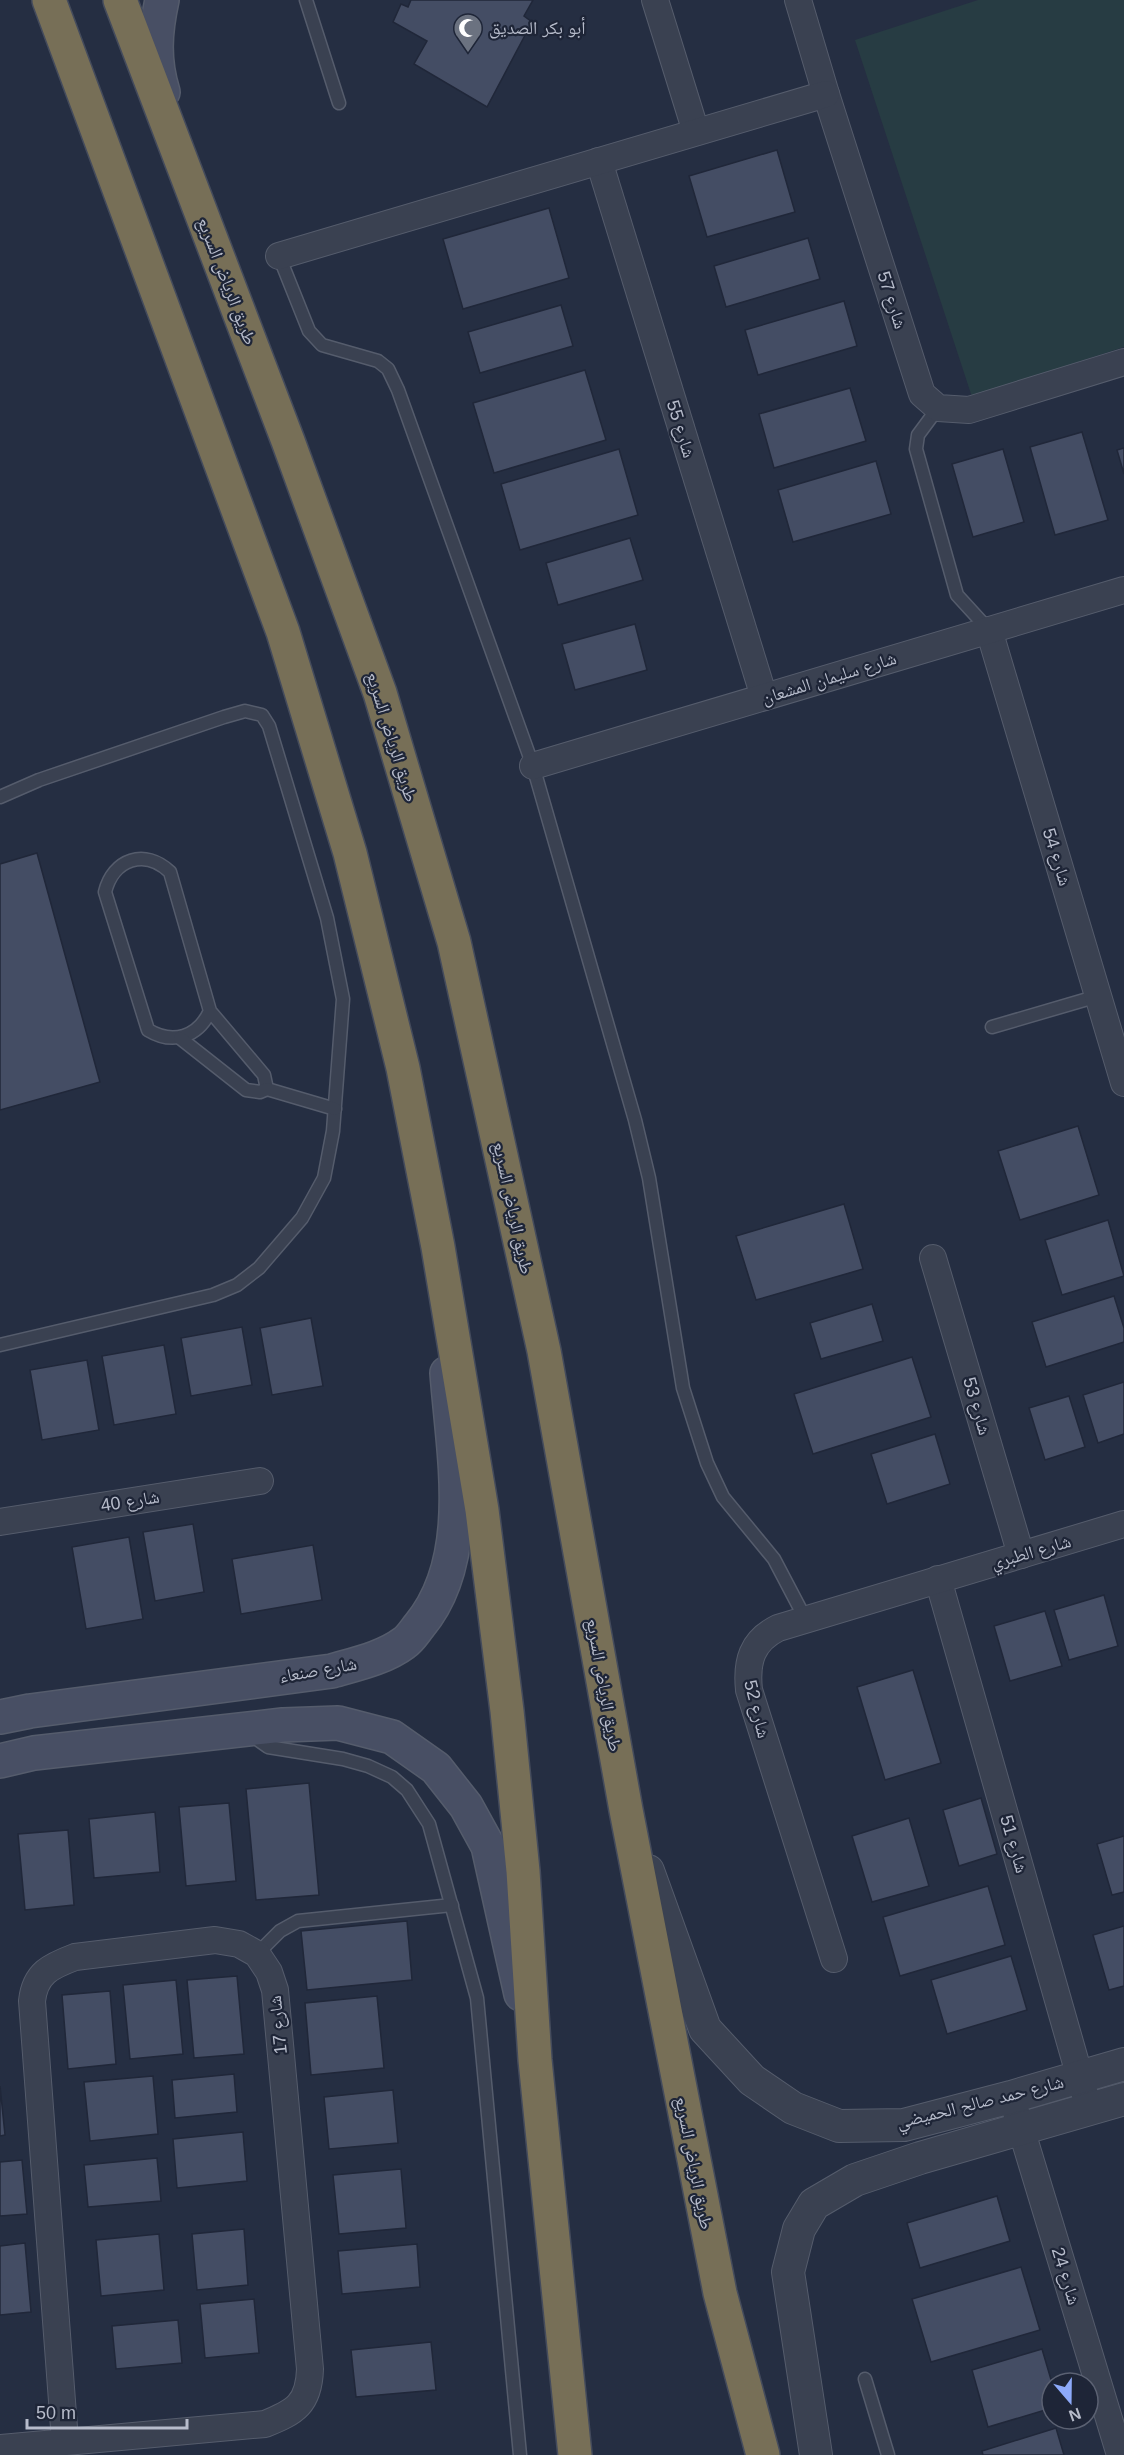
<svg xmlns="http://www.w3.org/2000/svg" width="1124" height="2455" viewBox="0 0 1124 2455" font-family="Arial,'Noto Naskh Arabic',sans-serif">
<rect width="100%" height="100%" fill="#252e42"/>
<path fill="#273c43" d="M978 0H1124V347L972 397 855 40Z"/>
<g fill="#444d64" stroke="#202739" stroke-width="1.5">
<path d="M411 0H533L524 16 532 22 487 107 414 64 427 41 393 22 401 4 408 7Z"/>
<path d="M777 150 795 212 707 237 689 176Z"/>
<path d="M549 208 569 278 463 309 443 239Z"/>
<path d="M808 238 820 279 726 307 714 266Z"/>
<path d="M844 301 857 346 758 375 745 330Z"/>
<path d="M561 305 573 346 480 373 468 332Z"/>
<path d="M585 370 606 440 494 473 473 403Z"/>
<path d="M850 388 866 441 774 468 759 414Z"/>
<path d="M1082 432 1108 520 1055 535 1030 447Z"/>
<path d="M1124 448V474L1117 450Z"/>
<path d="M619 449 638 515 520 550 501 484Z"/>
<path d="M1003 449 1024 522 973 537 952 464Z"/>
<path d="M876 461 891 514 793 542 778 490Z"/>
<path d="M630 538 643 580 558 605 546 563Z"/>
<path d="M635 624 647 670 575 690 562 644Z"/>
<path d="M37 853 100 1082 0 1110V864Z"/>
<path d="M1078 1126 1099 1195 1020 1220 998 1151Z"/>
<path d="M844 1204 863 1269 756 1300 736 1236Z"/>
<path d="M1108 1220 1124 1276 1062 1295 1045 1240Z"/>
<path d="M1114 1296 1124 1328V1342L1046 1367 1032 1322Z"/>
<path d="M872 1304 883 1341 821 1359 810 1323Z"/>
<path d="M311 1318 323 1386 272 1395 260 1328Z"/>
<path d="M242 1327 252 1385 191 1396 181 1338Z"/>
<path d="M164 1345 176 1414 114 1425 102 1356Z"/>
<path d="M912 1357 931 1417 813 1454 794 1394Z"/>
<path d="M87 1360 99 1430 42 1440 30 1370Z"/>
<path d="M1124 1382V1434L1098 1443 1083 1395Z"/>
<path d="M1069 1396 1085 1447 1045 1460 1029 1408Z"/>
<path d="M935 1434 950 1484 887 1504 871 1454Z"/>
<path d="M193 1524 204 1592 155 1601 143 1532Z"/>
<path d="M129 1537 143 1619 86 1629 72 1547Z"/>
<path d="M313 1545 322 1600 241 1614 232 1559Z"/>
<path d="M1104 1595 1118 1646 1069 1660 1054 1610Z"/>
<path d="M1045 1611 1062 1666 1010 1681 994 1626Z"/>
<path d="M913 1670 941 1763 885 1780 857 1687Z"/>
<path d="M309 1783 319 1895 256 1900 246 1789Z"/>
<path d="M981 1798 997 1854 959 1866 943 1810Z"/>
<path d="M229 1803 236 1881 186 1886 179 1807Z"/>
<path d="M155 1812 160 1872 94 1878 89 1819Z"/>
<path d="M909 1818 929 1886 872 1902 852 1836Z"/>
<path d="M68 1830 74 1905 25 1910 18 1834Z"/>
<path d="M1124 1836V1892L1112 1895 1097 1844Z"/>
<path d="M988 1886 1005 1945 900 1976 883 1917Z"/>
<path d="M407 1921 412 1980 307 1990 301 1931Z"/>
<path d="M1124 1926V1986L1109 1990 1093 1935Z"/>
<path d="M1011 1956 1027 2010 947 2034 931 1980Z"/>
<path d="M237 1976 244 2054 194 2058 187 1980Z"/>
<path d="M176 1980 183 2054 130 2059 123 1985Z"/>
<path d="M110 1991 116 2064 68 2069 62 1995Z"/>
<path d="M377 1996 384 2068 311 2075 305 2003Z"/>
<path d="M234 2074 237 2112 175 2118 172 2080Z"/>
<path d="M153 2076 158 2134 90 2141 84 2082Z"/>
<path d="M0 2086 5 2135 0 2136Z"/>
<path d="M393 2090 398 2143 329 2149 324 2097Z"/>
<path d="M243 2132 247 2181 177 2188 173 2139Z"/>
<path d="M157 2158 161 2201 88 2207 84 2165Z"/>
<path d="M22 2160 27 2214 0 2216V2162Z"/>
<path d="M401 2169 406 2228 339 2234 333 2175Z"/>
<path d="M997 2196 1010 2241 920 2268 907 2223Z"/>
<path d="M244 2229 248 2285 197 2290 192 2234Z"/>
<path d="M159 2234 164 2290 101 2296 96 2240Z"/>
<path d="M25 2243 31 2312 0 2315V2246Z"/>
<path d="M417 2244 420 2287 342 2294 338 2251Z"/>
<path d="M1021 2267 1040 2330 931 2362 912 2299Z"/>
<path d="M254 2299 259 2353 205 2358 200 2304Z"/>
<path d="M178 2320 182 2363 116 2369 112 2326Z"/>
<path d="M431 2342 436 2390 356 2397 351 2350Z"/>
<path d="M1042 2349 1052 2383V2408L988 2427 972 2370Z"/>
<path d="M1056 2428 1064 2455H983L982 2451Z"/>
</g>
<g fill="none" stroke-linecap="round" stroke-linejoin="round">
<g stroke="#555c6c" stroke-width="15">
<g id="service">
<path d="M306 0 339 103"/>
<path d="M279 256 309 331 322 345 378 361 388 369 398 390 533 766 635 1120 649 1178 683 1388 707 1463 723 1497 774 1559 806 1620"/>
<path d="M938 408 918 435 916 449 957 595 989 630"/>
<path d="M0 797 39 780 224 717 245 711 262 715 269 726 327 918 343 999 333 1131 324 1178 302 1218 259 1268 237 1285 213 1295 0 1345"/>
<path d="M210 1011C198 1037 173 1045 148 1030L105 892C113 859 145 848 170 872L210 1011 264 1075 267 1089"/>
<path d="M992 1027 1098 996"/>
<path d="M180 1038 246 1090 260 1092 267 1089 335 1109"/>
<path d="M250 1734 268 1747 343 1759 368 1766 392 1777 407 1790 429 1824 477 1998 520 2455"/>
<path d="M257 1954 280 1931 298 1921 452 1905"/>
<path d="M865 2379 888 2455"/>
</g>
</g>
<g stroke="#555c6c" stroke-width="28">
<g id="minor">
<path d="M655 0 696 132"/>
<path d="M798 0 826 94 922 394 938 408 969 410 1124 362"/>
<path d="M599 161 764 697"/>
<path d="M279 256 826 94"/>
<path d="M989 630 1124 1083"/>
<path d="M533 766 1124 590"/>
<path d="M933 1258 1021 1555"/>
<path d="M0 1522 260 1481"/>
<path d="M938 1579 1089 2109"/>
<path d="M834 1959 749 1690C746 1661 752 1641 778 1628L1124 1524"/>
<path d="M1016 2112 1120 2455"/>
<path d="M0 2448 265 2424C295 2412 309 2404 310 2369L275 1990 269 1972 257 1954 239 1944 215 1940 75 1957C51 1966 35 1973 32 2001L65 2441"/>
</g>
</g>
<g stroke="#555c6c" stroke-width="34">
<g id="tertiary">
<path d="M648 1871 705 2029 752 2080 793 2108 839 2126 904 2125 1011 2097 1124 2064"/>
<path d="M816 2455 788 2272 799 2229 814 2204 855 2180 920 2158 1124 2099"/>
</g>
</g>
<g stroke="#555c6c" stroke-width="36">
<g id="secondary">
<path d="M162 0C155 32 153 60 163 92"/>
<path d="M0 1717 30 1711 332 1671C356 1664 384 1658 404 1643 410 1639 415 1631 419 1626 475 1559 453 1454 447 1373"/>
<path d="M0 1761 34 1753 283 1725 338 1723 392 1737 436 1768 466 1806 488 1846 521 1994"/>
</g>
</g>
<g stroke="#444b5c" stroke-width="36">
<g id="motorway">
<path d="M49 0 283 632 350 853 403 1068 438 1247 482 1510 507 1711 523 1871 535 2060 575 2455"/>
<path d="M120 0 288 441 380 693 454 942 544 1351 626 1810 720 2293 763 2455"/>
</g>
</g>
<use href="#service" stroke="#3a4151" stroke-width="12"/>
<use href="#minor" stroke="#3a4151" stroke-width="26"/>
<use href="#tertiary" stroke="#3a4151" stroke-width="32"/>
<use href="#secondary" stroke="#484f64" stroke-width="33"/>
<use href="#motorway" stroke="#776f57" stroke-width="33"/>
</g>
<defs>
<g id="mosque-pin" transform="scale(1.5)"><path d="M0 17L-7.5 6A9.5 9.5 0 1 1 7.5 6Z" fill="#6b7280" stroke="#1e2537"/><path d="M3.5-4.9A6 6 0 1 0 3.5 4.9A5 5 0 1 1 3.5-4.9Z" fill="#fff"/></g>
</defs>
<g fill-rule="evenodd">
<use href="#mosque-pin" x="468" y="28"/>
</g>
<g text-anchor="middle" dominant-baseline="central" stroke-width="4.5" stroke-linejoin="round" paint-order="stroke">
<g font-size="18" fill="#b7bccb" stroke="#1e2537" text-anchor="start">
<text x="489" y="28">أبو بكر الصديق</text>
</g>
<g font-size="18" fill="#b7bccb" stroke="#1e2537">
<text transform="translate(227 281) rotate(69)">طريق الرياض السريع</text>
<text transform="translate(892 300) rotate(72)">شارع 57</text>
<text transform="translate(681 429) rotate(73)">شارع 55</text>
<text transform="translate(829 678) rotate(-17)">شارع سليمان المشعان</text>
<text transform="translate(392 737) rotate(73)">طريق الرياض السريع</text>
<text transform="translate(1057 857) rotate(73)">شارع 54</text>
<text transform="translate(513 1208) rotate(78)">طريق الرياض السريع</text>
<text transform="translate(977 1406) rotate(74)">شارع 53</text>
<text transform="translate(130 1501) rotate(-9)">شارع 40</text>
<text transform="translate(1031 1552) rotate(-16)">شارع الطبري</text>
<text transform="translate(318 1670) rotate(-10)">شارع صنعاء</text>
<text transform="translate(604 1685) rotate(80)">طريق الرياض السريع</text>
<text transform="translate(757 1709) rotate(76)">شارع 52</text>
<text transform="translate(1014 1844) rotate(74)">شارع 51</text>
<text transform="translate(278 2025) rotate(-96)">شارع 17</text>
<text transform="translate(980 2102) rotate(-14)">شارع حمد صالح الحميضي</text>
<text transform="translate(694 2163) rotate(79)">طريق الرياض السريع</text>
<text transform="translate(1066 2276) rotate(73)">شارع 24</text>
</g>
</g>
<g transform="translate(1070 2401) rotate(160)"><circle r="28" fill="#1e2537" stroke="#5b6172" stroke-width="1.5"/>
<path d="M0-4.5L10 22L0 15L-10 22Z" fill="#8daafa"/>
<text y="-9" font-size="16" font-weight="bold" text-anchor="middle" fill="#b7bccb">N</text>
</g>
<path d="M27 2419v9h160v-9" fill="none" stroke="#b7bccb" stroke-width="3"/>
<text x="36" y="2419" font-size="18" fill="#b7bccb" stroke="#1e2537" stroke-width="4.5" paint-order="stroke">50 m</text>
</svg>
